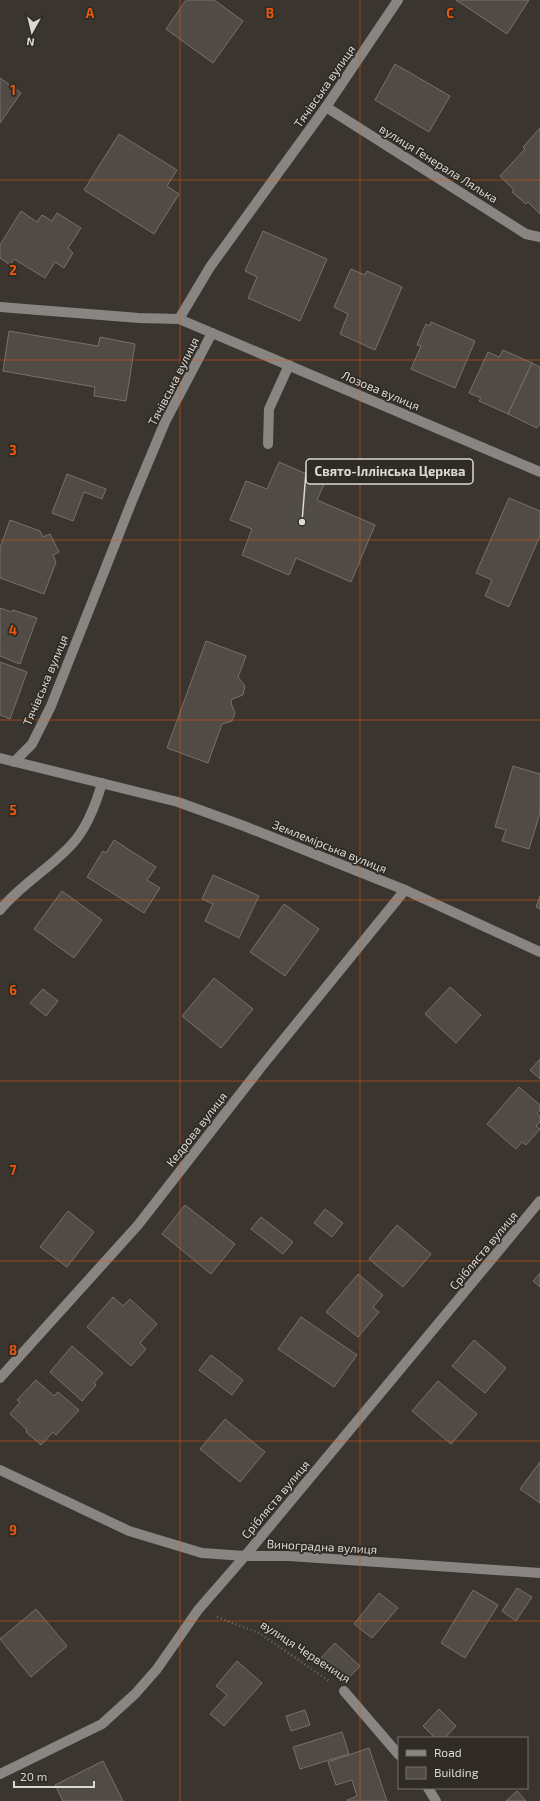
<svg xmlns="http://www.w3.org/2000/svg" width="540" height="1801" viewBox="0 0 540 1801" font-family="'Exo 2',sans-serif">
<rect width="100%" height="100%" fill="#3a352f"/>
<g fill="#514b45" stroke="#77716a">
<path d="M186 0H214L243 21 213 63 166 29Z"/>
<path d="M456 0H529L507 34Z"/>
<path d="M395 64 450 96 429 132 375 100Z"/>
<path d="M0 78 21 93 0 123Z"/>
<path d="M540 128V214L528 202 526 204 512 192 514 190 500 176 525 149 523 147Z"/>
<path d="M119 134 177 170 167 186 179 194 154 234 84 190Z"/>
<path d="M21 211 37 222 42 215 52 221 57 213 81 228 68 248 73 253 64 268 55 262 45 278 14 259 10 265 0 258V245Z"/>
<path d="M263 231 327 259 300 321 248 298 257 277 245 271Z"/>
<path d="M351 269 365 275 367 271 402 287 375 350 340 334 348 314 334 307Z"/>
<path d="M431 322 475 341 455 388 411 369 421 346 417 345 426 324 430 326Z"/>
<path d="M9 331 98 346 100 337 135 344 126 401 94 396 95 387 3 371Z"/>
<path d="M503 350 532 363 508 414 479 401 481 398 469 393 488 352 499 357Z"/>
<path d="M532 363 540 367V425H539L537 428 508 414Z"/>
<path d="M279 462 325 482 317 500 375 525 351 582 296 558 289 575 242 555 252 529 230 520 246 481 267 489Z"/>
<path d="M67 474 106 489 102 499 84 492 73 521 52 513Z"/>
<path d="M509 498 540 511V536L509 607 485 596 492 580 476 573Z"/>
<path d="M10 520 40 531 43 537 50 534 59 552 53 555 56 562 44 594 0 578V548Z"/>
<path d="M0 608 12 612 13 610 37 618 20 664 0 656Z"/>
<path d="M206 641 246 656 238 677 245 686 243 695 232 699 231 703 235 713 232 721 222 724 208 763 167 748Z"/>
<path d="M0 662 27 672 10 719 0 715Z"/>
<path d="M513 766 540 774V813L529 849 502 841 506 830 495 827Z"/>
<path d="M114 840 156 867 147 880 160 888 144 913 87 877 103 851 106 853Z"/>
<path d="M213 875 259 896 239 938 205 921 213 904 202 899Z"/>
<path d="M62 891 102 920 74 958 34 929Z"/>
<path d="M540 896V909L536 907Z"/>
<path d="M284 904 319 929 285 976 250 952Z"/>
<path d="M214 978 253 1009 221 1048 182 1016Z"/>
<path d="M450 987 481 1015 456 1043 425 1014Z"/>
<path d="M43 989 58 1001 46 1016 30 1003Z"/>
<path d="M540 1059V1079L530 1070Z"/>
<path d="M519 1087 540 1105V1110L537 1113 540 1116V1122L536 1126 540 1129 526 1145 522 1142 516 1149 487 1124Z"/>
<path d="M185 1205 235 1244 211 1274 162 1234Z"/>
<path d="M325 1209 343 1223 332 1237 314 1223Z"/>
<path d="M68 1211 94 1232 67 1267 40 1247Z"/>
<path d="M261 1217 293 1242 283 1254 251 1229Z"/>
<path d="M397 1225 431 1254 403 1287 369 1259Z"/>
<path d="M540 1273V1287L533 1281Z"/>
<path d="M358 1274 383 1295 373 1307 379 1312 358 1337 326 1312Z"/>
<path d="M113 1297 123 1306 130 1299 157 1324 140 1343 146 1349 131 1366 87 1327Z"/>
<path d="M301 1317 357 1355 334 1387 278 1349Z"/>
<path d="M474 1340 506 1368 485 1393 452 1366Z"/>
<path d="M72 1346 103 1373 94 1383 96 1385 82 1401 50 1372Z"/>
<path d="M211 1355 243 1380 232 1395 199 1370Z"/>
<path d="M36 1380 54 1396 58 1392 79 1410 56 1435 53 1432 41 1445 26 1432 27 1430 10 1414 20 1402 17 1400Z"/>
<path d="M438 1381 477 1414 451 1444 412 1411Z"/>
<path d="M225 1419 265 1452 240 1482 200 1449Z"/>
<path d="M540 1462V1503L520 1489Z"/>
<path d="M517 1588 532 1597 516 1621 502 1611Z"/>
<path d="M473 1590 498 1605 465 1658 441 1643Z"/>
<path d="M379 1593 398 1608 372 1638 354 1624Z"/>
<path d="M36 1609 67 1646 31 1677 0 1639Z"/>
<path d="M335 1643 360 1666 344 1683 319 1660Z"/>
<path d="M237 1661 262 1683 224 1726 210 1714 227 1695 216 1686Z"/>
<path d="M439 1709 456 1726 445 1738H435L423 1726Z"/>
<path d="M305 1710 310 1725 291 1731 286 1716Z"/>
<path d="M342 1732 349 1754 300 1769 293 1747Z"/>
<path d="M369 1748 387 1801H347V1800L357 1796 352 1780 336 1785 328 1762Z"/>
<path d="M103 1761 123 1801H63L55 1785Z"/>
<path d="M517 1791 526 1801H506Z"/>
</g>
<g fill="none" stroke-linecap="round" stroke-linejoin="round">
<path stroke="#6f6a65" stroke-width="2.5" stroke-dasharray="1 3" stroke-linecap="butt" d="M217 1617 259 1633 329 1681"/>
<g stroke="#888582" stroke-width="10">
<path d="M326 107 526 234 540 237"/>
<path d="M0 307 139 318 179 319 540 472"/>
<path d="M179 319 210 267 326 107 398 0"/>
<path d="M268 444 269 409 289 365"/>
<path d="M0 758 178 802 244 826 405 890 540 952"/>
<path d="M14 762 32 744 51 706 132 501 165 422 212 333"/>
<path d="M0 910C21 884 51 868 73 843 88 826 96 804 102 783"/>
<path d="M0 1378 138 1225 262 1066 405 890"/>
<path d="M0 1470 129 1531 202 1553 245 1556H289L540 1573"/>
<path d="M344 1691 399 1755"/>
<path d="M0 1774 102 1724 135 1694 157 1669 198 1610 245 1556 540 1201"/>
<path d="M428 1788 436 1801"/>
</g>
</g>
<path fill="none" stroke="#e8590c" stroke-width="1" stroke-opacity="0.55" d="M180 0V1801M360 0V1801M0 180H540M0 360H540M0 540H540M0 720H540M0 900H540M0 1081H540M0 1261H540M0 1441H540M0 1621H540"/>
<g text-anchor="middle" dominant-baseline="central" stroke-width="3.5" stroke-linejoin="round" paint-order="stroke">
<g font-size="12" fill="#dcd8d5" stroke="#302b25">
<text transform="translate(324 86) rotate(-55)">Тячівська вулиця</text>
<text transform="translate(439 163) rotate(32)">вулиця Генерала Лялька</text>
<text transform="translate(173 381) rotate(-63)">Тячівська вулиця</text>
<text transform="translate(381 390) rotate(23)">Лозова вулиця</text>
<text transform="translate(45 680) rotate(-67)">Тячівська вулиця</text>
<text transform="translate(330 846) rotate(22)">Землемірська вулиця</text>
<text transform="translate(196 1129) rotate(-52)">Кедрова вулиця</text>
<text transform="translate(483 1250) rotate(-50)">Срібляста вулиця</text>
<text transform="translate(275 1499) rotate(-50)">Срібляста вулиця</text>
<text transform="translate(322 1546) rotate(3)">Виноградна вулиця</text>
<text transform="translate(306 1651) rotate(33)">вулиця Червениця</text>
</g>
</g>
<g font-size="13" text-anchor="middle" font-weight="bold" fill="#e8590c" stroke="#302b25" stroke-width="3.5" stroke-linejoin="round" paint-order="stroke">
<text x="90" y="18">A</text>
<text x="270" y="18">B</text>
<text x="450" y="18">C</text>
<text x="13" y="95">1</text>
<text x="13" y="275">2</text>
<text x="13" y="455">3</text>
<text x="13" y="635">4</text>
<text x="13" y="815">5</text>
<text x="13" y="995">6</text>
<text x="13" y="1175">7</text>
<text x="13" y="1355">8</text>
<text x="13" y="1535">9</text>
</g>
<path fill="none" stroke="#dcd8d5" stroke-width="1.5" d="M302 522L306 472"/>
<circle fill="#dcd8d5" stroke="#302b25" stroke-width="1.5" cx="302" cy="522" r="4"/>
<rect fill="#302b25" stroke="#dcd8d5" stroke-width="1.5" x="306" y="459" width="167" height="25" rx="4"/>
<g font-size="13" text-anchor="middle" font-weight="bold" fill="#dcd8d5">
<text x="390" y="476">Свято-Іллінська Церква</text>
</g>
<rect x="398" y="1737" width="130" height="52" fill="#302b25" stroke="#75706b"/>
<rect x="406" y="1750" width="20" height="6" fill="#888582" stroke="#75706b"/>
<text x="434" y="1757" font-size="12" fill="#dcd8d5">Road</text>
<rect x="406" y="1767" width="20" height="12" fill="#514b45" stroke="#75706b"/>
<text x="434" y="1777" font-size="12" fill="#dcd8d5">Building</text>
<g transform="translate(32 32) rotate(188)" stroke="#302b25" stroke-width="3" paint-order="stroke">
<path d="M0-3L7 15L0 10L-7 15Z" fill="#dcd8d5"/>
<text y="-6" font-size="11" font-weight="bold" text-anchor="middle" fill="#dcd8d5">N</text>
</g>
<path d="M14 1781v6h80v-6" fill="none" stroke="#dcd8d5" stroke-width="2"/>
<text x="20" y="1781" font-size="12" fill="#dcd8d5" stroke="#302b25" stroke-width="3" paint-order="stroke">20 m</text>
</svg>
